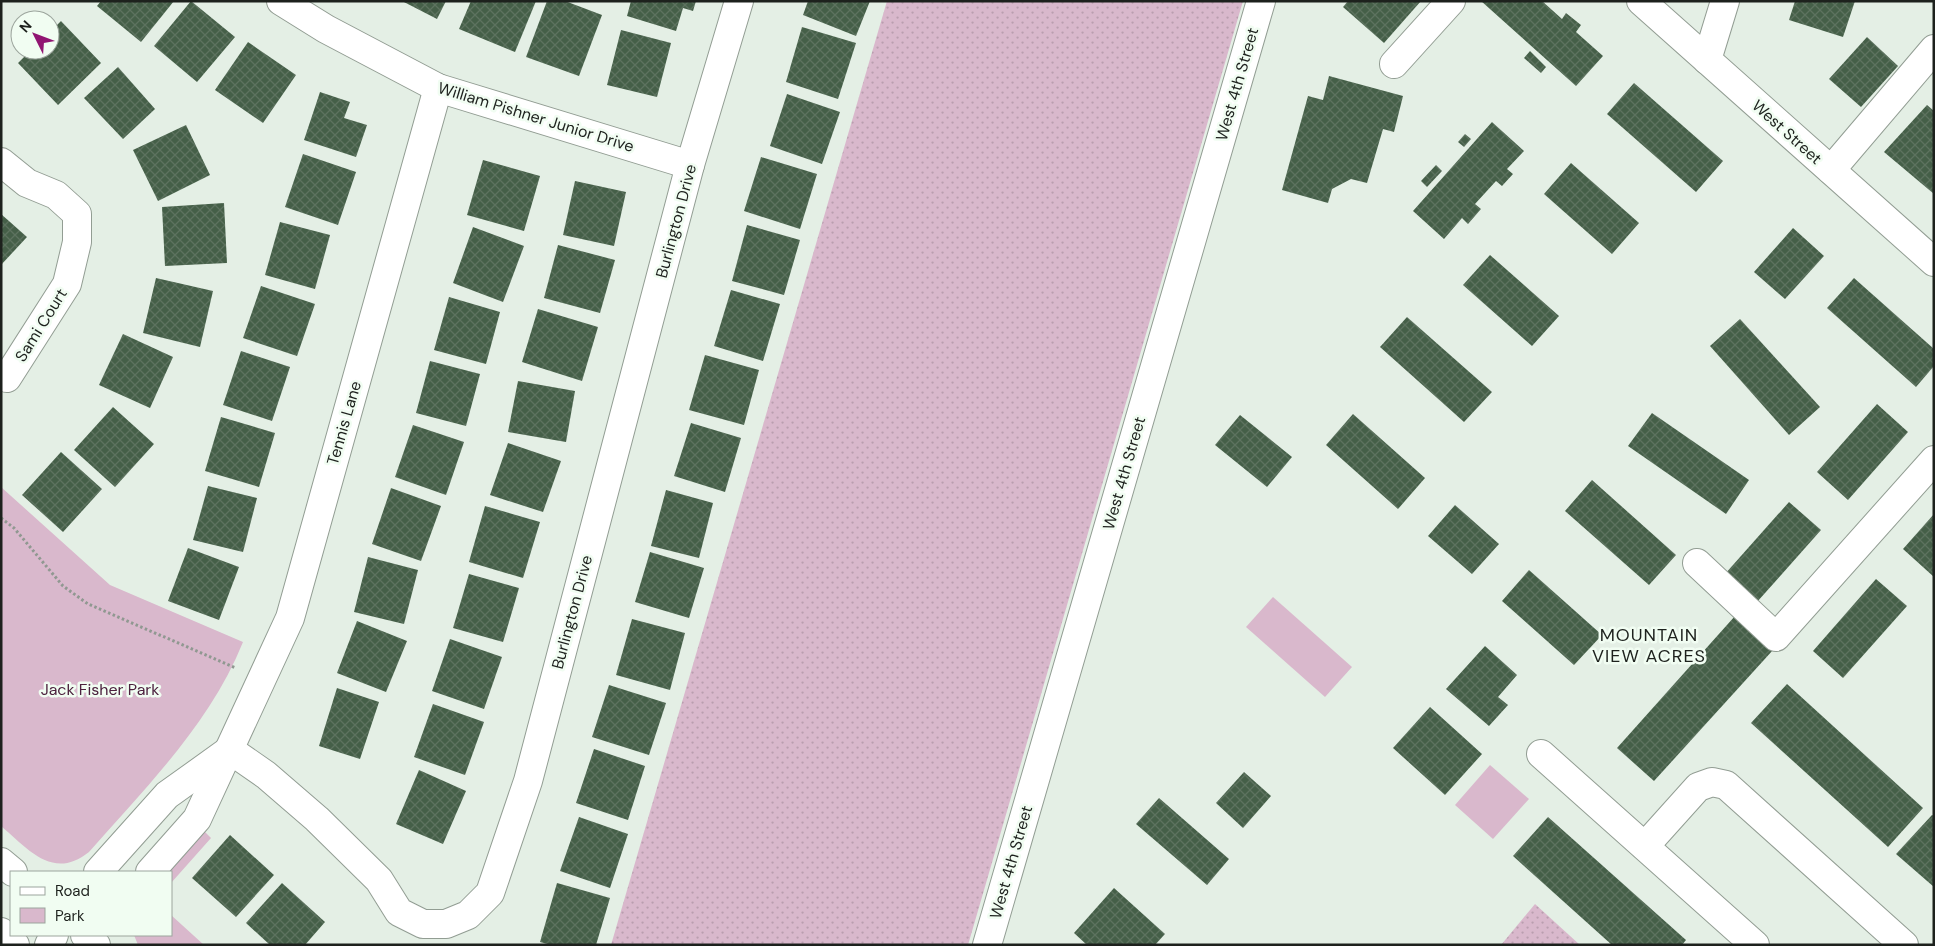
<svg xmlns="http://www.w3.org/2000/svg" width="1935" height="946" viewBox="0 0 1935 946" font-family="'DM Sans',sans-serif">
<defs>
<pattern id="grass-dots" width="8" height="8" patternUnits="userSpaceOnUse" patternTransform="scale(1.25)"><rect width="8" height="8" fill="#d9b8cc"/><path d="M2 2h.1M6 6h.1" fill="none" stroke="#ba9eaf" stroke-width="1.8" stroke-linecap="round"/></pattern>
<pattern id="building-cross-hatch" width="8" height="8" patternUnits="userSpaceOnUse" patternTransform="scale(1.25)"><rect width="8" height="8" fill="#455f48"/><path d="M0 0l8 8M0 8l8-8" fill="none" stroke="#5d725f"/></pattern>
</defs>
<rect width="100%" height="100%" fill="#e4efe5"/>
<g fill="url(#grass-dots)">
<path d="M887 1H1243L968 945H611Z"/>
<path d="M1535 904 1580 945H1501Z"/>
</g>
<g fill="#d9b8cc">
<path d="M1 487 110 585 243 642C210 724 146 787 89 852 53 881 28 849 1 826Z"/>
<path d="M1273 597 1352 667 1325 697 1246 627Z"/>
<path d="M1490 765 1529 799 1493 839 1455 805Z"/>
<path d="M203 830 211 838 171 883V872H165Z"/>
<path d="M171 915 204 945H138L134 935H171Z"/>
</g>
<g fill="url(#building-cross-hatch)">
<path d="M101 1H174L141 42 97 6Z"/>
<path d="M191 1 235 37 197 82 154 46Z"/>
<path d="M402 1H446L437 19Z"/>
<path d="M471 1H536L515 52 459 29Z"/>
<path d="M547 1H565L602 15 579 76 526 57Z"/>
<path d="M631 1H696L693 11 683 8 676 31 627 16Z"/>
<path d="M808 1H870L856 36 803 15Z"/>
<path d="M1348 1H1421L1384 43 1343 7Z"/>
<path d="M1481 1H1542L1562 19 1566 13 1581 25 1576 32 1603 56 1576 86Z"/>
<path d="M1795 1H1855L1843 37 1789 20Z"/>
<path d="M61 21 101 63 58 105 18 63 31 50H50V32Z"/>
<path d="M802 27 856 43 838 99 786 82Z"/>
<path d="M621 30 671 43 657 97 607 85Z"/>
<path d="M1867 37 1898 66 1861 107 1829 79Z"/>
<path d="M248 42 296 75 263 123 215 90Z"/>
<path d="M1530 51 1546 67 1541 73 1524 58Z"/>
<path d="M118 67 155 109 123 139 84 98Z"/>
<path d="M1329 76 1403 96 1394 132 1383 129 1367 183 1351 179 1332 189 1328 203 1282 190 1308 96 1323 100Z"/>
<path d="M1634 83 1723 161 1696 192 1607 114Z"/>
<path d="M320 92 350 102 344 118 367 125 356 157 304 140Z"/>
<path d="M787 94 840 112 822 164 770 146Z"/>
<path d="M1927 105 1934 111V194L1884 152Z"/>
<path d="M1492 122 1524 151 1507 169 1513 174 1502 186 1496 181 1475 204 1481 209 1468 224 1462 218 1444 239 1413 211Z"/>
<path d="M186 125 210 175 158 201 133 150Z"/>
<path d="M1465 134 1471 139 1464 147 1458 142Z"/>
<path d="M303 154 356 172 338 225 285 207Z"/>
<path d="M761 157 817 174 800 229 744 211Z"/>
<path d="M483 160 540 176 524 231 467 215Z"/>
<path d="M1571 163 1639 223 1612 254 1544 194Z"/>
<path d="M1436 165 1442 171 1427 187 1421 181Z"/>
<path d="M575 181 626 192 614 246 563 235Z"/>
<path d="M224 203 227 263 165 266 162 207Z"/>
<path d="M1 214 27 237 1 265Z"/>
<path d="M280 222 330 235 315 289 265 275Z"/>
<path d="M747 225 800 240 784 295 732 281Z"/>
<path d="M473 227 524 246 503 302 453 283Z"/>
<path d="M1793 228 1824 256 1785 299 1754 272Z"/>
<path d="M558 245 615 260 600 313 544 298Z"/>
<path d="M1490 255 1559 316 1532 346 1463 285Z"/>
<path d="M156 278 213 291 200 347 143 333Z"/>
<path d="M1854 278 1934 349V366L1916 387 1827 308Z"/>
<path d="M261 286 315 304 297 356 243 338Z"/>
<path d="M731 290 780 304 763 361 714 346Z"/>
<path d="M449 297 500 312 486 364 434 350Z"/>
<path d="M538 309 598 327 582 381 522 362Z"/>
<path d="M1407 317 1492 392 1464 422 1380 347Z"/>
<path d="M1740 319 1820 407 1789 435 1710 346Z"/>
<path d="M123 334 173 357 150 408 99 385Z"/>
<path d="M241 351 290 367 272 421 223 405Z"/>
<path d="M705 355 759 370 744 425 689 410Z"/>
<path d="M430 361 480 374 466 426 416 413Z"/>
<path d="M518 381 575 391 566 442 508 432Z"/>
<path d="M1877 404 1908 432 1848 500 1817 472Z"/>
<path d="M113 407 154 444 115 487 74 450Z"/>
<path d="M1652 413 1749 480 1726 514 1628 446Z"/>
<path d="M1353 414 1425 478 1398 509 1326 445Z"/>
<path d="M1240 415 1292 457 1267 487 1215 445Z"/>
<path d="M221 417 275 433 259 487 205 471Z"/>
<path d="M691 423 741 438 725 492 674 476Z"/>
<path d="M413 425 464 442 446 495 395 477Z"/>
<path d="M508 443 561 461 543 512 490 495Z"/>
<path d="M61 452 102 489 63 532 22 495Z"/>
<path d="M1592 480 1676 555 1649 585 1565 511Z"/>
<path d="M208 486 257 498 243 552 193 540Z"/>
<path d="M391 488 441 506 421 561 372 544Z"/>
<path d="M666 490 713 503 699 558 651 546Z"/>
<path d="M1789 502 1821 530 1757 602 1725 574Z"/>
<path d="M1455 505 1499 544 1472 574 1428 536Z"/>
<path d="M485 506 540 522 523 578 469 562Z"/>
<path d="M1934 514V577L1903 549Z"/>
<path d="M188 548 239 567 219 620 168 601Z"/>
<path d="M650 552 704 568 689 618 635 602Z"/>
<path d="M368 557 418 570 404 624 354 612Z"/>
<path d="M1529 570 1602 635 1574 665 1502 601Z"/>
<path d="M469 574 519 588 503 642 453 628Z"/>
<path d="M1876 579 1907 606 1843 678 1813 651Z"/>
<path d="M1735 616 1773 650 1654 781 1617 748Z"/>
<path d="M632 619 685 633 670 690 616 675Z"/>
<path d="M357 621 407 641 386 692 337 673Z"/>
<path d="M450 639 502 657 484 709 432 691Z"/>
<path d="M1485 646 1517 675 1498 697 1508 705 1489 726 1446 689Z"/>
<path d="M1787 684 1923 808 1888 847 1751 723Z"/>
<path d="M609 685 666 703 649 755 592 737Z"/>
<path d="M337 688 379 702 360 759 319 746Z"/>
<path d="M433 704 484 722 465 775 414 757Z"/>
<path d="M1430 707 1482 754 1445 795 1393 748Z"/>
<path d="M594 749 645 766 628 820 576 803Z"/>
<path d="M419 770 466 791 443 844 396 824Z"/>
<path d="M1244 772 1271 796 1243 828 1216 803Z"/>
<path d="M1159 798 1229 859 1207 885 1136 824Z"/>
<path d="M1932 815 1934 816V887L1896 854Z"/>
<path d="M579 817 628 834 610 888 560 871Z"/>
<path d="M1548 817 1686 940 1682 945H1612L1513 856Z"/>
<path d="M230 835 274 875 236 917 192 878Z"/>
<path d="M282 883 325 922 305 945H270L246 923Z"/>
<path d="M557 883 610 898 596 945H551L540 942Z"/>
<path d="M1114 888 1165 934 1155 945H1087L1074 933Z"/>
</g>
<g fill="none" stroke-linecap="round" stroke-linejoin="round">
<g stroke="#929d93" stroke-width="30">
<g id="minor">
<path d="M281 1 326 29 438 88 690 165"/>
<path d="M1641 1 1934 262"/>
<path d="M1707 60 1725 1"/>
<path d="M1394 64 1451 1"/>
<path d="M1 162 27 183 56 195 77 214V242L67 284 7 378"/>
<path d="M1831 170 1934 49"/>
<path d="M1697 563 1776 637 1934 460"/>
<path d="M230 750 266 775 317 819 379 880 399 912 423 924H446L468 915 490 893 528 781 690 165 739 1"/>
<path d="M1541 754 1755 945"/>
<path d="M1645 846 1698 787 1712 782 1726 785 1904 945"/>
<path d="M98 872 167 795 227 752"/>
<path d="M150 872 197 819 290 618 438 88"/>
<path d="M49 945 54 935"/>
<path d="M987 945 1261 1"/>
</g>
</g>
<g stroke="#929d93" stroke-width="30">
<g id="major">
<path d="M1 862 13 872"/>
<path d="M1 932 15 945"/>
<path d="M85 935 96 945"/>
</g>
</g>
<path stroke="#909891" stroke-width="3" stroke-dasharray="2.5 2.5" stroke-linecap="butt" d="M1 518 14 528 63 586 88 604 236 668"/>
<use href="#minor" stroke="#fff" stroke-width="28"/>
<use href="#major" stroke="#fff" stroke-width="28"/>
</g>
<g text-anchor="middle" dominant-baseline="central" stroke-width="5" stroke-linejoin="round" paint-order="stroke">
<g font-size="16" fill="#1d211d" stroke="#f1fdf2">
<text transform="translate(1237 84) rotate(-74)">West 4th Street</text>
<text transform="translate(536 117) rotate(17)">William Pishner Junior Drive</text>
<text transform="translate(1787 132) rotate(42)">West Street</text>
<text transform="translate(676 221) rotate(-75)">Burlington Drive</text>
<text transform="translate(41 325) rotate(-58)">Sami Court</text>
<text transform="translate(344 423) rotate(-74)">Tennis Lane</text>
<text transform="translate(1124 473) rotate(-74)">West 4th Street</text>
<text transform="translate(572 612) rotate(-75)">Burlington Drive</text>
<text transform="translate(1011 862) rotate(-74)">West 4th Street</text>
</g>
<g font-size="16" fill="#4c213e" stroke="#f1fdf2">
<text x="100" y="689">Jack Fisher Park</text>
</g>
<g font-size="18" letter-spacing="1" fill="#1d211d" stroke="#f1fdf2">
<text x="1649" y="635">MOUNTAIN<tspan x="1649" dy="21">VIEW ACRES</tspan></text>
</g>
</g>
<rect width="1935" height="946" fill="none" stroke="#1d211d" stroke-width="5"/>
<rect x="10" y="871" width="162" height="65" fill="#f1fdf2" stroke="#9ca59d"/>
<rect x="20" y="887" width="25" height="8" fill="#ffffff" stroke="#9ca59d"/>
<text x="55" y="896" font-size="15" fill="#1d211d">Road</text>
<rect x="20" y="908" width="25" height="15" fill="#d9b8cc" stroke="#9ca59d"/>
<text x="55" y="921" font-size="15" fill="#1d211d">Park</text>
<g transform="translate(35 35) rotate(312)"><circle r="24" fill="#f1fdf2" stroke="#9ca59d"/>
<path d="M0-4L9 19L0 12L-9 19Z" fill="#911572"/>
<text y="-8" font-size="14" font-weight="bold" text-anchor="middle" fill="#1d211d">N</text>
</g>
</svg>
